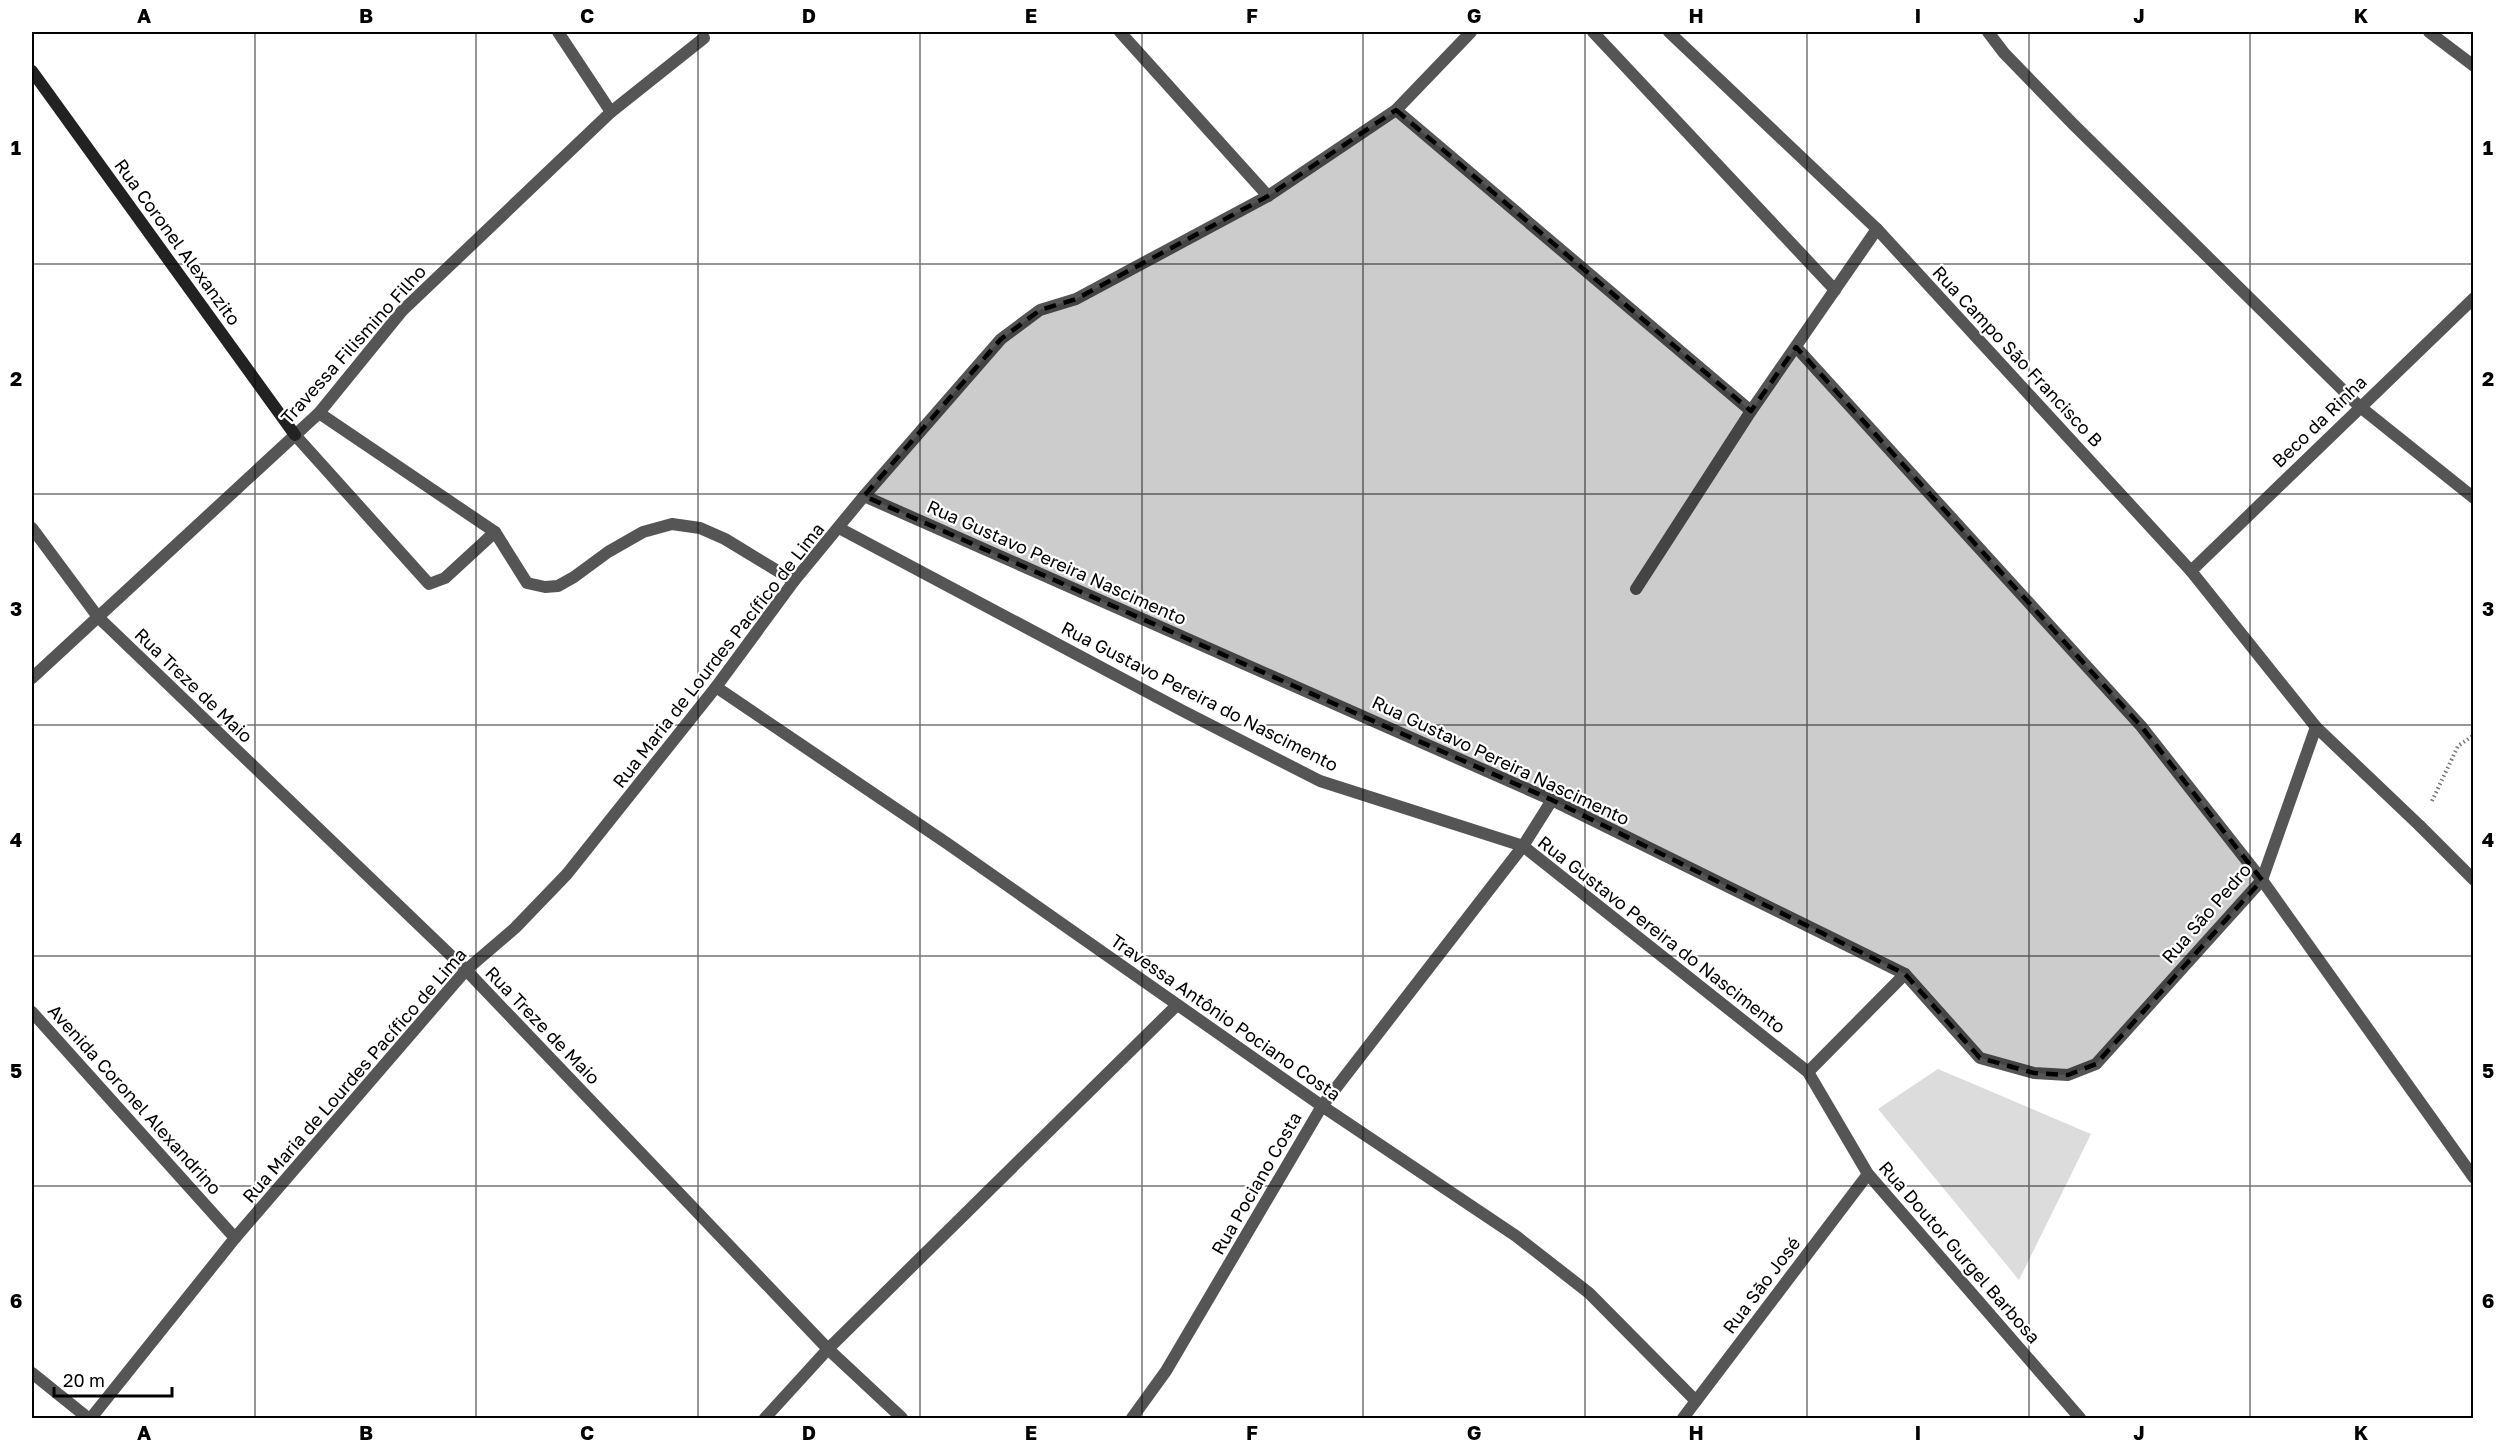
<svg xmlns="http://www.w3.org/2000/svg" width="2505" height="1450" viewBox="0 0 2505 1450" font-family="'Golos Text',sans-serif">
<rect width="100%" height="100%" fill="#fff"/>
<path fill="#dcdcdc" d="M1938 1069 2091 1134 2019 1280 1878 1109Z"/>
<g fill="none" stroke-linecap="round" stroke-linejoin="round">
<path stroke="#777" stroke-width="4" stroke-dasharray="1.5 3" stroke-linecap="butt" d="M2432 801 2458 746 2474 735"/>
<path stroke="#555" stroke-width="12" d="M2420 826 2474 880"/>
<g stroke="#555" stroke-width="12">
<path d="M558 32 611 112"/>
<path d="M1120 32 1268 196"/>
<path d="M1593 32 1835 290"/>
<path d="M1669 32 1877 229 2191 571 2316 727 2420 826"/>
<path d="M1988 32 2004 53 2073 124 2359 406 2474 498"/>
<path d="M2429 32 2474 66"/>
<path d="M1396 110 1751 411"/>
<path d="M1796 347 2141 726 2262 880 2474 1178"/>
<path d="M319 413 495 532 527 583 545 587 558 586 574 577 608 552 643 532 672 524 700 528 725 539 794 581"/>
<path d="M295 435 429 584 445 578 495 532"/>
<path d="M864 496 1552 800 1905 974 1980 1058 2034 1073 2068 1075 2096 1064 2262 880 2316 727"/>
<path d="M32 528 98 617 466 970 828 1349 902 1418"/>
<path d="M839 528 1183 711 1320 781 1523 846 1808 1072 1868 1174 2080 1418"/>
<path d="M2191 571 2474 298"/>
<path d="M1636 589 1751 411 1877 229"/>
<path d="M32 678 319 413 402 311 611 112 704 38"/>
<path d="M716 687 948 844 1322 1106 1516 1236 1589 1293 1696 1401"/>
<path d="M32 1012 235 1238"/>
<path d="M1808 1072 1905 974"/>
<path d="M32 1373 88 1418"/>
<path d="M91 1418 235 1238 466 970 515 928 567 874 716 687 794 581 864 496 1001 339 1040 310 1076 299 1268 196 1396 110 1471 32"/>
<path d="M765 1418 828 1349 1177 1005"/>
<path d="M1132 1418 1166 1371 1322 1106 1523 846 1552 800"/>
<path d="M1683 1418 1868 1174"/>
</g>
<path stroke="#222" stroke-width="12" d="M32 71 295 435"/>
</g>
<path fill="#000" fill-opacity="0.2" stroke="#000" stroke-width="4.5" stroke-dasharray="12 8" stroke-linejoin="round" d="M1396 110 1751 411 1796 347 2141 726 2262 880 2096 1064 2068 1075 2034 1073 1980 1058 1905 974 1552 800 864 496 1001 339 1040 310 1076 299 1268 196Z"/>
<path fill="none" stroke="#000" stroke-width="1.5" stroke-opacity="0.55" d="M255 32V1418M476 32V1418M698 32V1418M920 32V1418M1142 32V1418M1363 32V1418M1585 32V1418M1807 32V1418M2029 32V1418M2250 32V1418M32 264H2474M32 494H2474M32 725H2474M32 956H2474M32 1186H2474"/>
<g text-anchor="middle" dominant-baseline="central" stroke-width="4.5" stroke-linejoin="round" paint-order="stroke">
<g font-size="18" fill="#000" stroke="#fff">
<text transform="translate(178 242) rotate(54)">Rua Coronel Alexanzito</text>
<text transform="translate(353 344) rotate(-48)">Travessa Filismino Filho</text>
<text transform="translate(2018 356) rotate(47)">Rua Campo São Francisco B</text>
<text transform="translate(2319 421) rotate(-44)">Beco da Rinha</text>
<text transform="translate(1057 562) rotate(24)">Rua Gustavo Pereira Nascimento</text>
<text transform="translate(718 655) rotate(-52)">Rua Maria de Lourdes Pacífico de Lima</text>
<text transform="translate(194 685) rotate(44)">Rua Treze de Maio</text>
<text transform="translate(1200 696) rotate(27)">Rua Gustavo Pereira do Nascimento</text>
<text transform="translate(1501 760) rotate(25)">Rua Gustavo Pereira Nascimento</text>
<text transform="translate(2206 913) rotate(-49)">Rua Sāo Pedro</text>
<text transform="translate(1662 934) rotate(38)">Rua Gustavo Pereira do Nascimento</text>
<text transform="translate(1226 1017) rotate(35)">Travessa Antônio Pociano Costa</text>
<text transform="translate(543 1025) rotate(46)">Rua Treze de Maio</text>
<text transform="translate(354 1075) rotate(-49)">Rua Maria de Lourdes Pacífico de Lima</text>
<text transform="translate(135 1099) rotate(48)">Avenida Coronel Alexandrino</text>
<text transform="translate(1256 1183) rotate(-60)">Rua Pociano Costa</text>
<text transform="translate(1960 1252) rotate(49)">Rua Doutor Gurgel Barbosa</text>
<text transform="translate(1761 1285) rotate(-53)">Rua São José</text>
</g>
</g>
<rect width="2505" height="1450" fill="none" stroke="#ffffff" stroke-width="66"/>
<path d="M54 1387v9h118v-9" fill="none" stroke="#000000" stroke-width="3"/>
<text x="63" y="1387" font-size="18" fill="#000000" stroke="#ffffff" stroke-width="4.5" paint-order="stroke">20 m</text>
<rect x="33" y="33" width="2439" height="1384" fill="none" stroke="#000" stroke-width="2"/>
<g font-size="20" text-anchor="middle" font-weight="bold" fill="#000">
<text x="144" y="23">A</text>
<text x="366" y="23">B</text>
<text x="587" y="23">C</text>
<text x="809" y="23">D</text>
<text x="1031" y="23">E</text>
<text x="1252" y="23">F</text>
<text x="1474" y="23">G</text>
<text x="1696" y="23">H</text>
<text x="1918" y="23">I</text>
<text x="2139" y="23">J</text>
<text x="2361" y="23">K</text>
<text x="16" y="155">1</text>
<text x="2488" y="155">1</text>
<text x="16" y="386">2</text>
<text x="2488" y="386">2</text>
<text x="16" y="616">3</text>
<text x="2488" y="616">3</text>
<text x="16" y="847">4</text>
<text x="2488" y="847">4</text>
<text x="16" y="1078">5</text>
<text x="2488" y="1078">5</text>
<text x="16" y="1308">6</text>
<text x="2488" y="1308">6</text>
<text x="144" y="1440">A</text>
<text x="366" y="1440">B</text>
<text x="587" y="1440">C</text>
<text x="809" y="1440">D</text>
<text x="1031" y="1440">E</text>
<text x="1252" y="1440">F</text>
<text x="1474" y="1440">G</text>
<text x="1696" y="1440">H</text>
<text x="1918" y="1440">I</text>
<text x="2139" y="1440">J</text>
<text x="2361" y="1440">K</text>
</g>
</svg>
